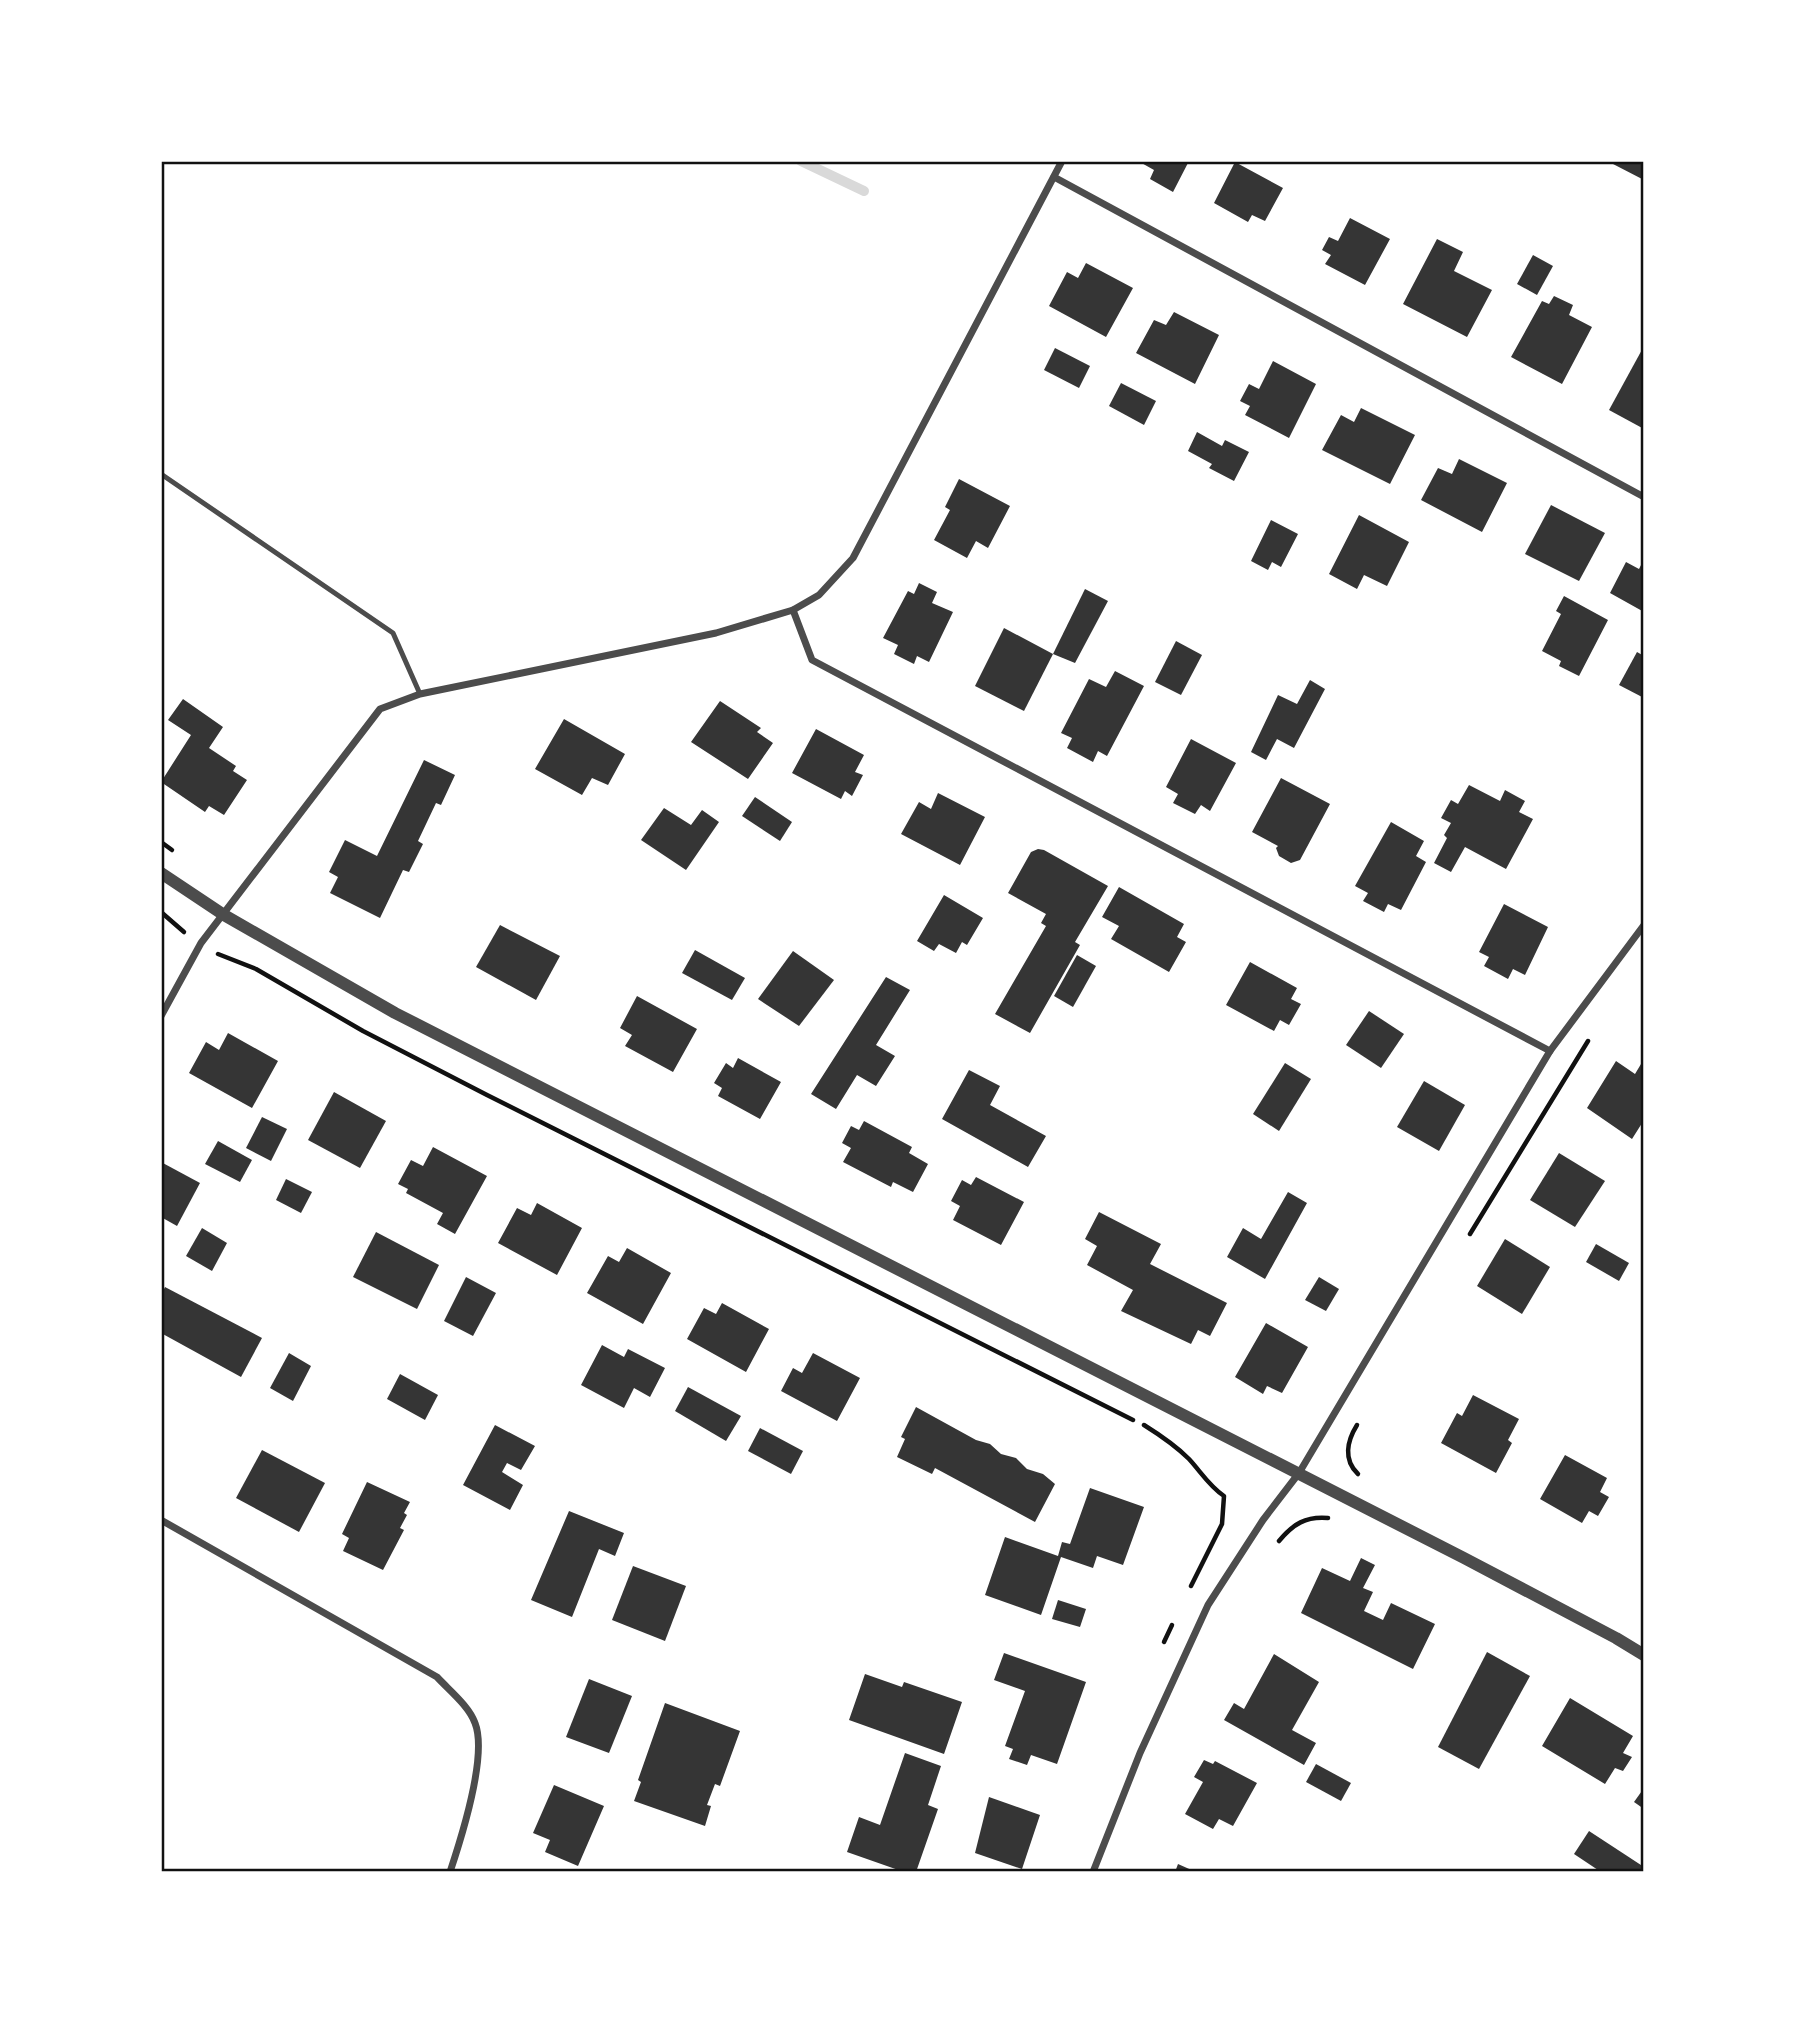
<svg xmlns="http://www.w3.org/2000/svg" width="1805" height="2033" viewBox="0 0 1805 2033" font-family="'PT Sans Narrow',sans-serif">
<rect width="100%" height="100%" fill="#fff"/>
<g fill="none" stroke-linecap="round" stroke-linejoin="round">
<path stroke="#d9d9d9" stroke-width="10" d="M801 161 864 191"/>
</g>
<g fill="#353535">
<path d="M1138 161H1189L1173 192 1150 179 1154 170Z"/>
<path d="M1614 161H1644V180L1613 164Z"/>
<path d="M1235 162 1283 188 1265 221 1252 215 1248 222 1214 203Z"/>
<path d="M1350 218 1390 239 1365 285 1325 264 1331 255 1322 250 1329 237 1338 241Z"/>
<path d="M1437 239 1463 252 1454 271 1492 290 1467 337 1403 304Z"/>
<path d="M1533 255 1553 266 1537 295 1517 284Z"/>
<path d="M1086 263 1133 288 1106 337 1049 306 1067 272 1078 278Z"/>
<path d="M1554 296 1573 305 1569 315 1592 327 1562 384 1511 357 1542 301 1549 304Z"/>
<path d="M1174 312 1219 335 1195 384 1136 353 1154 320 1166 325Z"/>
<path d="M1644 346V429L1609 410Z"/>
<path d="M1055 348 1090 366 1079 388 1044 370Z"/>
<path d="M1273 361 1316 384 1289 438 1245 415 1250 406 1240 401 1249 384 1259 389Z"/>
<path d="M1121 383 1156 401 1144 425 1109 406Z"/>
<path d="M1361 408 1415 435 1390 484 1322 450 1341 415 1354 422Z"/>
<path d="M1197 432 1222 446 1225 440 1249 452 1234 481 1209 468 1212 464 1188 451Z"/>
<path d="M1459 459 1507 483 1482 532 1421 500 1438 468 1452 474Z"/>
<path d="M959 479 1010 506 988 548 976 541 967 558 934 540 950 510 945 507Z"/>
<path d="M1551 505 1605 533 1579 581 1525 554Z"/>
<path d="M1359 515 1409 542 1387 586 1364 575 1357 589 1329 574Z"/>
<path d="M1271 520 1298 534 1281 567 1272 562 1268 570 1251 561Z"/>
<path d="M1644 559V612L1610 593 1626 562 1639 569Z"/>
<path d="M919 583 937 592 932 603 953 612 929 662 917 656 914 664 894 654 898 645 883 638 908 591 914 594Z"/>
<path d="M1085 589 1108 601 1075 663 1053 654Z"/>
<path d="M1564 596 1608 620 1579 676 1559 666 1561 661 1542 651 1561 614 1556 611Z"/>
<path d="M1004 628 1053 654 1024 711 975 686Z"/>
<path d="M1176 641 1202 655 1181 695 1155 682Z"/>
<path d="M1637 652 1644 656V698L1619 685Z"/>
<path d="M1115 671 1144 686 1107 756 1098 751 1093 762 1067 748 1072 738 1061 733 1089 679 1106 687Z"/>
<path d="M1310 680 1325 689 1294 748 1277 739 1266 760 1251 752 1278 695 1297 704Z"/>
<path d="M183 699 223 727 209 748 236 766 233 771 247 780 224 815 209 806 205 812 161 782 191 735 168 720Z"/>
<path d="M720 701 761 728 757 732 773 743 748 779 691 742Z"/>
<path d="M564 719 625 754 608 785 592 778 582 795 535 769Z"/>
<path d="M816 729 864 755 855 772 863 775 852 796 845 791 841 799 792 773Z"/>
<path d="M1191 739 1236 763 1210 811 1201 805 1195 814 1173 803 1178 794 1166 787Z"/>
<path d="M424 760 455 775 441 805 436 803 418 841 423 844 409 872 403 870 380 918 330 893 338 877 329 872 345 840 377 856Z"/>
<path d="M1281 778 1330 804 1300 860 1291 863 1279 856 1276 848 1278 846 1252 832Z"/>
<path d="M1469 785 1500 801 1505 790 1525 801 1519 812 1533 819 1506 869 1465 847 1451 872 1434 863 1447 838 1444 835 1451 823 1441 818 1451 800 1458 804Z"/>
<path d="M938 793 985 817 960 865 901 834 919 802 931 809Z"/>
<path d="M755 797 792 822 780 841 742 816Z"/>
<path d="M664 808 691 825 702 810 719 822 686 870 641 840Z"/>
<path d="M1391 822 1424 841 1416 856 1426 862 1401 910 1388 904 1384 912 1363 901 1368 893 1355 886Z"/>
<path d="M1038 849 1044 850 1108 886 1075 942 1080 945 1030 1033 995 1014 1046 926 1041 923 1046 914 1008 893 1031 852Z"/>
<path d="M1119 887 1184 924 1177 937 1186 942 1169 972 1111 939 1119 926 1102 917Z"/>
<path d="M944 895 983 918 967 945 962 942 956 953 939 944 934 951 917 941Z"/>
<path d="M1504 904 1548 927 1525 975 1513 969 1508 979 1484 966 1489 957 1479 952Z"/>
<path d="M500 925 560 956 536 1000 476 967Z"/>
<path d="M695 950 745 978 732 1000 682 973Z"/>
<path d="M793 951 834 980 799 1026 758 999Z"/>
<path d="M1077 955 1096 966 1073 1007 1054 996Z"/>
<path d="M1250 962 1297 988 1291 999 1301 1004 1289 1025 1280 1020 1274 1031 1226 1005Z"/>
<path d="M886 977 910 990 876 1045 895 1056 876 1086 857 1075 836 1109 811 1094Z"/>
<path d="M637 996 697 1029 673 1072 625 1046 632 1035 620 1028Z"/>
<path d="M1369 1011 1404 1034 1381 1068 1346 1045Z"/>
<path d="M228 1033 278 1061 252 1108 189 1073 206 1042 219 1050Z"/>
<path d="M738 1058 781 1082 760 1119 718 1096 722 1088 714 1083 726 1063 733 1068Z"/>
<path d="M1616 1061 1635 1074 1641 1064 1644 1066V1120L1632 1139 1587 1108Z"/>
<path d="M1285 1063 1311 1079 1279 1131 1253 1114Z"/>
<path d="M969 1070 1000 1086 990 1105 1046 1136 1028 1167 942 1119Z"/>
<path d="M1424 1081 1465 1105 1439 1151 1397 1127Z"/>
<path d="M334 1092 386 1121 360 1168 308 1140Z"/>
<path d="M262 1117 287 1129 271 1161 246 1148Z"/>
<path d="M864 1121 912 1147 909 1153 928 1164 913 1192 893 1182 891 1187 843 1162 851 1148 842 1143 851 1126 859 1130Z"/>
<path d="M218 1141 252 1160 240 1182 205 1164Z"/>
<path d="M433 1147 487 1176 455 1234 437 1224 443 1213 406 1193 408 1189 398 1184 411 1160 423 1166Z"/>
<path d="M1559 1153 1605 1181 1575 1227 1530 1200Z"/>
<path d="M161 1162 200 1183 177 1226 161 1217Z"/>
<path d="M976 1177 1024 1202 1001 1245 953 1220 960 1206 951 1201 962 1180 971 1185Z"/>
<path d="M286 1179 312 1192 301 1213 276 1200Z"/>
<path d="M1288 1192 1307 1203 1265 1279 1227 1257 1243 1228 1261 1239Z"/>
<path d="M537 1203 582 1228 557 1275 498 1243 517 1208 531 1215Z"/>
<path d="M1099 1212 1161 1244 1150 1264 1227 1303 1210 1336 1198 1330 1191 1344 1121 1311 1133 1290 1087 1265 1097 1246 1085 1239Z"/>
<path d="M202 1228 227 1243 212 1271 186 1256Z"/>
<path d="M376 1232 439 1265 417 1309 353 1277Z"/>
<path d="M1505 1239 1550 1267 1522 1314 1477 1286Z"/>
<path d="M1596 1244 1629 1263 1619 1281 1586 1262Z"/>
<path d="M627 1248 671 1273 643 1324 587 1293 608 1256 619 1262Z"/>
<path d="M466 1277 496 1293 473 1336 444 1321Z"/>
<path d="M1319 1277 1339 1289 1326 1311 1305 1300Z"/>
<path d="M165 1287 262 1338 241 1377 161 1333V1295Z"/>
<path d="M722 1303 769 1329 746 1372 687 1339 704 1308 716 1314Z"/>
<path d="M1266 1323 1308 1347 1282 1393 1267 1386 1263 1394 1235 1377Z"/>
<path d="M602 1345 624 1357 628 1349 665 1368 650 1397 634 1388 624 1408 581 1385Z"/>
<path d="M289 1353 311 1366 293 1401 270 1388Z"/>
<path d="M813 1353 860 1378 837 1421 781 1391 793 1368 802 1373Z"/>
<path d="M400 1374 438 1395 425 1420 387 1399Z"/>
<path d="M688 1387 741 1416 726 1441 675 1411Z"/>
<path d="M1473 1395 1519 1419 1508 1440 1512 1443 1496 1473 1441 1443 1457 1413 1462 1416Z"/>
<path d="M916 1407 976 1440 990 1444 1001 1454 1016 1458 1027 1469 1043 1474 1055 1484 1035 1522 935 1468 932 1474 897 1457 905 1439 901 1437Z"/>
<path d="M495 1425 535 1446 521 1470 507 1463 502 1472 523 1485 510 1510 463 1485Z"/>
<path d="M760 1428 803 1451 791 1474 748 1451Z"/>
<path d="M262 1450 325 1483 299 1532 236 1498Z"/>
<path d="M1565 1455 1607 1478 1600 1492 1609 1497 1598 1516 1589 1511 1582 1523 1540 1499Z"/>
<path d="M367 1482 410 1502 404 1513 407 1515 400 1528 404 1530 383 1570 343 1551 349 1538 342 1534Z"/>
<path d="M1090 1488 1144 1507 1123 1565 1097 1556 1093 1568 1061 1557 1041 1615 985 1595 1005 1537 1058 1556 1062 1542 1070 1544Z"/>
<path d="M569 1511 624 1533 615 1556 599 1549 572 1617 531 1600Z"/>
<path d="M1361 1558 1375 1565 1363 1588 1373 1592 1364 1611 1383 1620 1391 1603 1435 1624 1413 1669 1301 1613 1322 1568 1350 1581Z"/>
<path d="M633 1566 686 1586 665 1641 612 1620Z"/>
<path d="M1058 1600 1086 1609 1080 1627 1052 1619Z"/>
<path d="M1487 1652 1530 1676 1479 1769 1438 1747Z"/>
<path d="M1004 1653 1086 1682 1057 1764 1031 1755 1027 1765 1009 1759 1013 1749 1005 1746 1025 1691 994 1680Z"/>
<path d="M1274 1654 1319 1682 1292 1730 1316 1743 1304 1765 1224 1720 1234 1703 1244 1709Z"/>
<path d="M865 1674 902 1687 904 1682 962 1702 944 1754 849 1720Z"/>
<path d="M589 1679 632 1696 609 1753 566 1737Z"/>
<path d="M1570 1698 1633 1736 1623 1753 1632 1757 1623 1771 1615 1768 1605 1784 1542 1746Z"/>
<path d="M665 1703 740 1731 720 1786 715 1784 707 1805 711 1806 705 1826 634 1801 641 1782 638 1780Z"/>
<path d="M905 1753 941 1766 928 1805 938 1809 916 1872H904L847 1852 859 1817 880 1825Z"/>
<path d="M1204 1760 1213 1764 1215 1761 1257 1783 1233 1826 1219 1819 1213 1829 1185 1814 1203 1782 1194 1777Z"/>
<path d="M1316 1764 1351 1783 1341 1801 1306 1782Z"/>
<path d="M554 1785 604 1806 578 1866 545 1852 550 1840 533 1833Z"/>
<path d="M1644 1788V1809L1634 1802Z"/>
<path d="M989 1797 1040 1815 1022 1869 975 1853Z"/>
<path d="M1589 1831 1644 1867 1643 1872H1601L1574 1854Z"/>
<path d="M1178 1864 1196 1872H1175Z"/>
</g>
<g fill="none" stroke-linecap="round" stroke-linejoin="round">
<g stroke="#111" stroke-width="4.5">
<path d="M161 842 172 850"/>
<path d="M161 912 184 932"/>
<path d="M218 954 256 969 363 1031 487 1095 1133 1420"/>
<path d="M1470 1234 1588 1041"/>
<path d="M1144 1425C1160 1435 1176 1446 1189 1459 1201 1472 1209 1486 1224 1496L1222 1524 1191 1586"/>
<path d="M1357 1425C1347 1441 1343 1460 1358 1474"/>
<path d="M1279 1541C1293 1524 1306 1516 1328 1518"/>
<path d="M1164 1642 1172 1625"/>
</g>
<path stroke="#4c4c4c" stroke-width="5" d="M161 474 393 633 420 694"/>
<g stroke="#4c4c4c" stroke-width="7">
<path d="M1054 177 1644 497"/>
<path d="M793 610 812 660 1550 1051"/>
<path d="M161 1016 201 943 380 709 420 694 716 633 793 610 819 595 853 558 1062 161"/>
<path d="M161 1520 437 1677C450 1691 469 1706 475 1723 488 1756 461 1839 450 1872"/>
<path d="M1093 1872 1140 1753 1208 1605 1263 1520 1299 1473 1550 1051 1644 925"/>
</g>
<path stroke="#4c4c4c" stroke-width="12" d="M161 873 224 915 395 1013 1464 1558 1616 1638 1644 1655"/>
</g>
<rect width="1805" height="2033" fill="none" stroke="#ffffff" stroke-width="326"/>
<rect x="163" y="163" width="1479" height="1707" fill="none" stroke="#111" stroke-width="2.5"/>
</svg>
